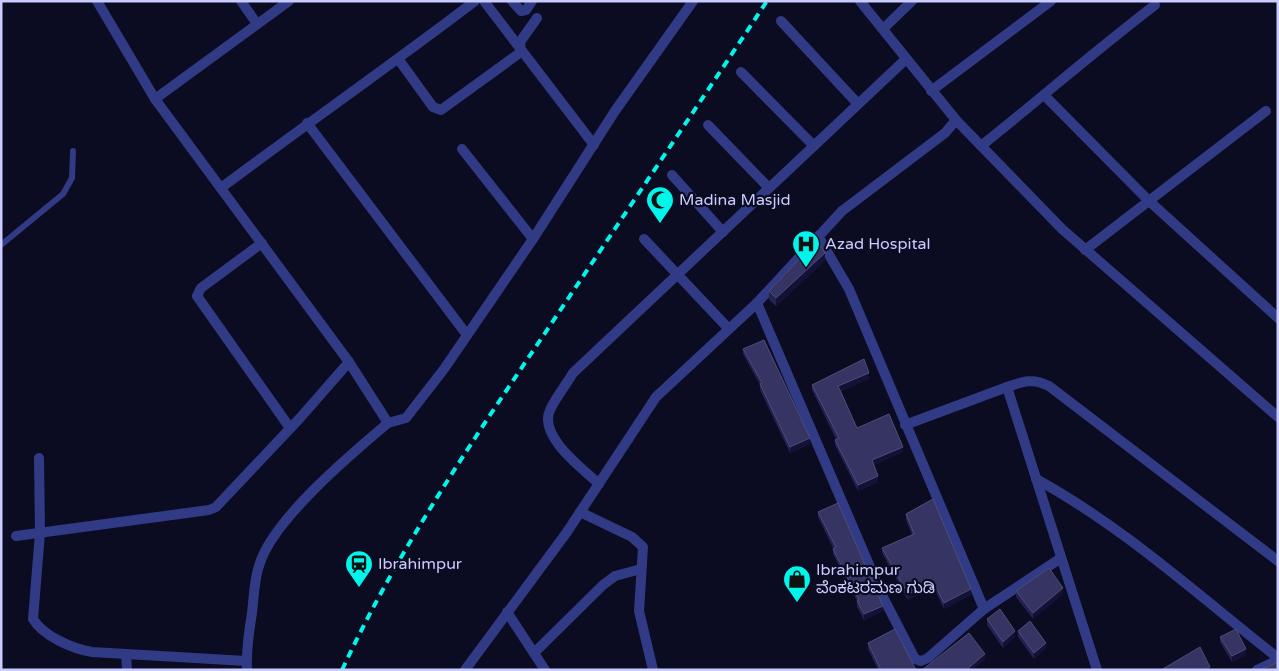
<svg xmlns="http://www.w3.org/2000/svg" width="1279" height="671" viewBox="0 0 1279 671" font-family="'Varela Round','Noto Sans Kannada',sans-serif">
<rect width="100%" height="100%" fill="#0b0b21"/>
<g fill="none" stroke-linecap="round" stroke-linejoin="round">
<path stroke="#313a84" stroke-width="6" d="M1 245 63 194 72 178 73 151"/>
<g stroke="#313a84" stroke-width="10">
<path d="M241 1 257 24"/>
<path d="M484 1 594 145"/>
<path d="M512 1 521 11 526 10 532 1"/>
<path d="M860 1 956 120"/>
<path d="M781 21 858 104"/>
<path d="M883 29 912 1"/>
<path d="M399 60 433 107 441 110 521 52 520 42 537 18"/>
<path d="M741 72 814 146"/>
<path d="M931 91 1051 1"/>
<path d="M1044 95 1148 200 1278 318"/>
<path d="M155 99 289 1"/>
<path d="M307 123 467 335"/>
<path d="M708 125 769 188"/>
<path d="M981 146C1040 99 1096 50 1155 5"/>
<path d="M462 149 533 239"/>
<path d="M672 175 723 232"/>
<path d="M221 188C305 125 391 65 475 1"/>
<path d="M818 236 849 289 984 609"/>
<path d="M644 239 728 328"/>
<path d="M262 243 201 288 197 296 290 428"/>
<path d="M1085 250 1266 111"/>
<path d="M757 303 882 595 915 659 921 661 928 658 984 609 1061 558"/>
<path d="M905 425 1007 387"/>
<path d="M39 458 40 533 33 619C43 636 73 649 92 652L246 661"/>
<path d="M1036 479C1124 527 1200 597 1278 658"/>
<path d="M599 484C582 468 538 436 550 410 556 397 566 385 573 373L906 59"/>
<path d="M580 512 632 537 643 547 639 611 653 670"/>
<path d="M16 536 209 510 216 507 300 418 349 362"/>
<path d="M507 612 545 670"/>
<path d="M534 653 603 585 615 576 641 569"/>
<path d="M126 654 127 670"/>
<path d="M1097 670 1007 387C1024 381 1033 378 1049 386L1278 561"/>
<path d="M1257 670 1278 660"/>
</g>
<g stroke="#313a84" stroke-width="10">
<path d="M97 1 155 99 349 362 388 423 406 418 444 369 533 239 615 111 693 1"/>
<path d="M247 670C246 651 249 631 252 613 254 597 254 578 260 563 274 519 351 454 388 423"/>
<path d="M465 670 567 532 656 397 757 303 842 211 945 133 956 120 1062 229 1278 417"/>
</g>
<path stroke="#00f5eb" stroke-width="4" stroke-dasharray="8 6" stroke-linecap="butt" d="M342 670C397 552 471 443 543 336 618 224 693 113 767 1"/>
</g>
<g fill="#242250">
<path d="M825 261 776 306 769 300V291Z"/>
<path d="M743 349 810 444 790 453 760 390V385L743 354Z"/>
<path d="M869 379 841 391 857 428 903 452 874 465 878 482 858 491 835 445V440L836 439 812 390V385Z"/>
<path d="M818 512 883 611 864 620 857 607V601L833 554V548L818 517Z"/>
<path d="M906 514 971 595 944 609 934 588 908 600 882 553V548L912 535 906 520Z"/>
<path d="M1016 591 1063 594 1033 619 1016 597Z"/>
<path d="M987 619 1015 637 1003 648 987 625Z"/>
<path d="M1018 631 1046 648 1034 659 1018 637Z"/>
<path d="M1220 637 1246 655 1232 662 1220 642Z"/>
<path d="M868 643 916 670H878L868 649Z"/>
</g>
<g fill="#131135">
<path d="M825 253V261L776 306V298Z"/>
<path d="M869 373V379L838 392V386Z"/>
<path d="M810 438V444L790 453V447Z"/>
<path d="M903 447V452L872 466V460Z"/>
<path d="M878 476V482L858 491V485Z"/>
<path d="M934 583V588L908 600V594Z"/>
<path d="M1063 588V594L1033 619V613Z"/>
<path d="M971 589V595L944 609V603Z"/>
<path d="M883 606V611L864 620V614Z"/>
<path d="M1015 631V637L1003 648V642Z"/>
<path d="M1046 643V648L1034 659V653Z"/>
<path d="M1246 649V655L1232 662V656Z"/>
<path d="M985 654V660L973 670H966Z"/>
</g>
<g fill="#363463" stroke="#4d4c7b">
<path d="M817 240 825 253 776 298 769 291Z"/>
<path d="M764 340 810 438 790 447 760 384 762 383 743 349Z"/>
<path d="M864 359 869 373 838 386 857 428 889 414 903 447 872 460 878 476 858 485 835 440 839 438 812 385Z"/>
<path d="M933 499 971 589 944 603 934 583 908 594 882 548 914 534 906 514Z"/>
<path d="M838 503 883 606 864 614 857 601 859 600 833 549 836 547 818 512Z"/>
<path d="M1049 568 1063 588 1033 613 1016 591Z"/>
<path d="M1000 609 1015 631 1003 642 987 619Z"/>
<path d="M1030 621 1046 643 1034 653 1018 631Z"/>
<path d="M895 629 916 670H881L868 643Z"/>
<path d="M1236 629 1246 649 1232 656 1220 637Z"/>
<path d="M969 633 985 654 966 670H922Z"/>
<path d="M1200 647 1210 667 1205 670H1161Z"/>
<path d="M1278 662V670H1261Z"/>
</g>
<defs>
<g id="mosque-pin" transform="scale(1.4375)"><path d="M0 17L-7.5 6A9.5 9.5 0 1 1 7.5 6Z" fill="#00f5eb" stroke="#0b0b21"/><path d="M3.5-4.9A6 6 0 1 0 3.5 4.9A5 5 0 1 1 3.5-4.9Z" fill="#111"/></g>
<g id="hospital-pin" transform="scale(1.4375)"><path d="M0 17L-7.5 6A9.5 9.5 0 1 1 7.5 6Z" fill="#00f5eb" stroke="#0b0b21"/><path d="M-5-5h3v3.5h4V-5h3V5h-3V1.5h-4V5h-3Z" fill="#111"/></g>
<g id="station-pin" transform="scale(1.4375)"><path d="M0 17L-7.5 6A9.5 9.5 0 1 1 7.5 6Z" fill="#00f5eb" stroke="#0b0b21"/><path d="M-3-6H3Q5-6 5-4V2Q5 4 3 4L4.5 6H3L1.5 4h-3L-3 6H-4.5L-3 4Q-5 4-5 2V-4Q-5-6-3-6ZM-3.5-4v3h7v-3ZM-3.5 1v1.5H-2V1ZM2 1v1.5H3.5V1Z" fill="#111"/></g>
<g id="shop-pin" transform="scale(1.4375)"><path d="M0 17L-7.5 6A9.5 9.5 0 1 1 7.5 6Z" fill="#00f5eb" stroke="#0b0b21"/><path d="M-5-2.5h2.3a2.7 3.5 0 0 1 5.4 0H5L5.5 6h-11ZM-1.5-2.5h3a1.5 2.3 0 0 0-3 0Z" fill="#111"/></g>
</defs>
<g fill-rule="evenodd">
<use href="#mosque-pin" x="660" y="200"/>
<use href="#hospital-pin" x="806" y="244"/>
<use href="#station-pin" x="359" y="564"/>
<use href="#shop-pin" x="797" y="579"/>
</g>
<g text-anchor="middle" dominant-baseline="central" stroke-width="4.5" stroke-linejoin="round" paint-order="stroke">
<g font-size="16" fill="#caccff" stroke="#0b0b21" text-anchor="start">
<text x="679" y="200">Madina Masjid</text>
<text x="825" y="244">Azad Hospital</text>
<text x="378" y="564">Ibrahimpur</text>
<text x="816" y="570">Ibrahimpur<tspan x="816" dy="18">ವೆಂಕಟರಮಣ ಗುಡಿ</tspan></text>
</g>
</g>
<rect width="1279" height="671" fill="none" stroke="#caccff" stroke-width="5"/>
</svg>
